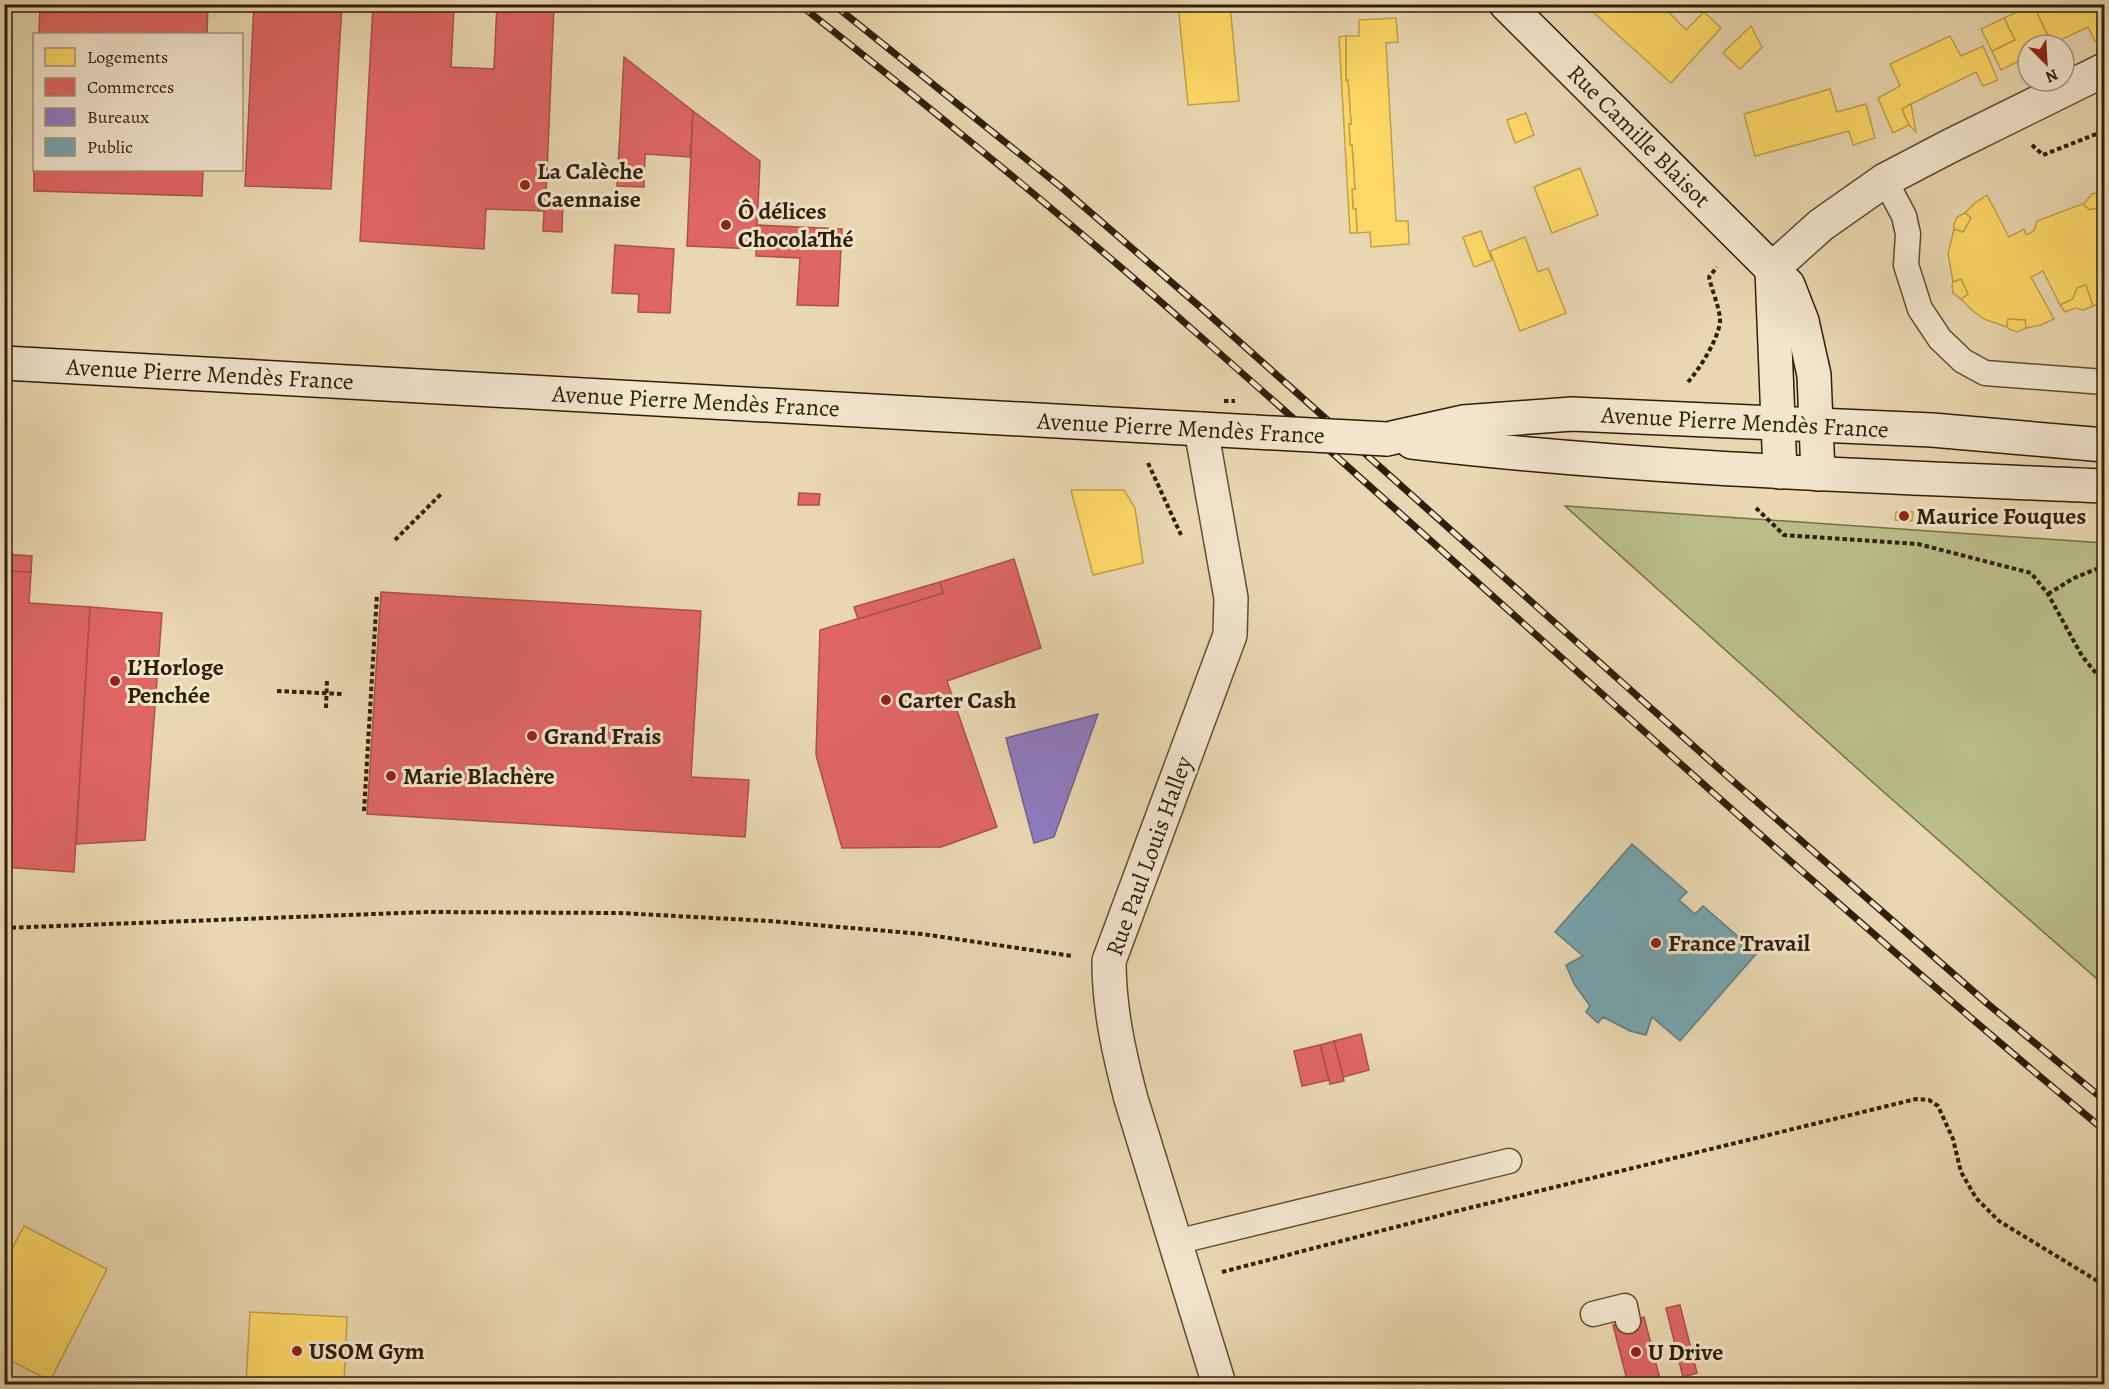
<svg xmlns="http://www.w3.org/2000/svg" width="2109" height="1389" viewBox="0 0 2109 1389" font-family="Alegreya,serif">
<rect width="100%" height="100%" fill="#e9d7b1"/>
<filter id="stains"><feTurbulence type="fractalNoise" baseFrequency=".00333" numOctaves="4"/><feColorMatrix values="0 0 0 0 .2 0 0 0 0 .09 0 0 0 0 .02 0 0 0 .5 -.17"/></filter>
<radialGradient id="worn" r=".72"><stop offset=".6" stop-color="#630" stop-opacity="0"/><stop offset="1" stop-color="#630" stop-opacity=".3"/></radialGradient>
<path fill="#b9be8a" stroke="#746e49" stroke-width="1.5" d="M1565 506 2104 543V985L1878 787Z"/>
<g fill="#ffd966" stroke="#c1a14a" stroke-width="1.5">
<path d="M1178 4H1230L1239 101 1188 105Z"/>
<path d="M1600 4H1661L1686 30 1704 12 1721 28 1671 83 1593 12Z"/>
<path d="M2033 4 2052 44 2028 45V56L2001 70 1992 51 2015 40 2004 18Z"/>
<path d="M2033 4H2097L2104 19V36L2095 41 2088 27 2052 44Z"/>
<path d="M1396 18 1398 42 1386 43 1396 221H1408L1409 244 1371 247 1370 232 1357 233 1356 209H1353L1352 189H1355L1352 145H1350L1349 124H1351L1348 80 1346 81V36H1359V20Z"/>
<path d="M2004 18 2015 40 1992 51 1981 29Z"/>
<path d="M1751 26 1762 47 1740 69 1723 53Z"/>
<path d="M1346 36V81L1348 80 1351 124H1349L1350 145H1352L1355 189H1352L1353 209H1356L1357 233H1350L1339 37Z"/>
<path d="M1950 36 1961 56 1983 46 1998 80 1983 86 1976 72 1911 104 1902 109 1909 125 1893 133 1878 98 1900 86 1890 64Z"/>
<path d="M1830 89 1837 112 1866 104 1875 138 1853 145 1849 131 1755 156 1744 114Z"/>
<path d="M1911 104 1916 132 1909 125 1902 109Z"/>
<path d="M1526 113 1534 135 1515 143 1507 120Z"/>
<path d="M1580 168 1598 215 1552 233 1534 187Z"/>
<path d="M2102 192H2104V206L2090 210 2083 205 2092 194Z"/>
<path d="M1987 195 2009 237 2024 229 2026 235 2034 231 2037 221 2082 204 2090 210 2104 206V302L2093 306 2086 285 2077 288 2073 299 2060 305 2043 271 2031 277 2054 319 2041 325 2026 328 2025 320 2008 319 2007 327 1984 319 1973 311 1961 299 1968 294 1961 279 1953 282 1948 254 1954 229 1963 232 1971 218 1965 213 1975 203Z"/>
<path d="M1965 213 1971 218 1963 232 1954 229V224L1957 217Z"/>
<path d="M1481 231 1492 260 1474 267 1463 237Z"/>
<path d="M1525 237 1538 272 1548 268 1566 313 1520 331 1490 251Z"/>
<path d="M1961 279 1968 294 1961 299 1953 293 1952 285 1953 282Z"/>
<path d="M2086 285 2093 306 2083 310 2075 308 2065 312 2060 305 2073 299 2077 288Z"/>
<path d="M2008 319 2025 320 2026 328 2017 332 2009 329 2007 327Z"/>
<path d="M1071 490H1124L1135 508 1143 563 1093 575Z"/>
<path d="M1896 512H1913L1912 521 1895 520Z"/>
<path d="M24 1226 107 1269 50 1381 4 1357V1264Z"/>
<path d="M250 1312 347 1317 344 1384H246Z"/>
</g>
<g fill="#e06666" stroke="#ab504a" stroke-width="1.5">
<path d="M40 4H254V7L208 5 207 34H39Z"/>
<path d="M254 4H342L331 189 245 186Z"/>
<path d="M497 4H552L554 6 546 196 563 197 562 232 543 231 544 211 486 209 484 249 360 241 373 5 454 8 451 67 494 69Z"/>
<path d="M624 57 693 111 690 157 645 154 644 187 617 186Z"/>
<path d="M693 111 760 161 756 249 687 246Z"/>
<path d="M34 169 203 170 202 196 34 191Z"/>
<path d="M757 225 842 229 838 306 797 305 800 258 756 256Z"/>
<path d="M615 245 674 249 670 313 638 312 639 294 612 293Z"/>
<path d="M799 493 820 494 819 505H798Z"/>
<path d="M4 554 32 556 31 572 4 571Z"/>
<path d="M1014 559 1041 648 947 681 997 827 941 847 842 848 816 755 820 630 943 593 940 582Z"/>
<path d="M4 571 31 572 29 603 90 607 74 872 4 867Z"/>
<path d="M940 582 943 593 858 619 854 607Z"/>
<path d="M381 592 701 611 691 777 749 780 745 837 367 814Z"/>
<path d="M90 607 162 613 145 840 76 844Z"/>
<path d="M1361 1034 1369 1070 1343 1077 1334 1041Z"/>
<path d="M1334 1041 1344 1081 1330 1084 1320 1045Z"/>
<path d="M1320 1045 1329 1080 1302 1086 1294 1051Z"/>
<path d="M1680 1305 1697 1373 1683 1377 1666 1308Z"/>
<path d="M1644 1317 1660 1379 1640 1384H1628L1613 1325Z"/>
<path d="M1998 1377 2000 1384H1968Z"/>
</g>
<path fill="#8e7cc3" stroke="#72608b" stroke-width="1.5" d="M1098 714 1054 837 1034 843 1006 738Z"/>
<path fill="#76a5af" stroke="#617c7d" stroke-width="1.5" d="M1632 844 1687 892 1679 900 1695 914 1703 906 1757 953 1680 1041 1652 1017 1646 1035 1630 1031 1603 1017 1598 1023 1586 1012 1590 1006 1574 984 1566 965 1583 956 1555 932Z"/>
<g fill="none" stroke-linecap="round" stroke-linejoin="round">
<g stroke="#5e4c32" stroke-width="27">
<g id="lane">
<path d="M1885 180 1904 216 1908 234 1906 265 1920 309 1940 339 1963 361 1985 373 2104 382"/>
<path d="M1176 1242 1509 1161"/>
<path d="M1593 1314 1625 1306 1628 1321"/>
</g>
</g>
<g stroke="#5e4c32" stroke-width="36">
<g id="street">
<path d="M1772 269 1821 225 1885 180 1948 147 2104 70"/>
<path d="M1201 429 1231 598 1230 635 1109 961C1109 1009 1119 1053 1131 1099L1219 1384"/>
</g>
</g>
<g stroke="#2f1e08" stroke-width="36">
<g id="secondary">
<path d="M1506 4 1788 285 1802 321 1814 375 1818 474"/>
<path d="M1772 270 1780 472"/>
<path d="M4 363 1255 432"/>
<path d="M1387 439 1463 422 1572 414 1932 430 2104 445"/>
<path d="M1412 442C1642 469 1873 476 2104 486"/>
</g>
</g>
<g stroke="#2f1e08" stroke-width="4" stroke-dasharray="4.5 3" stroke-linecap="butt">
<path d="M2032 145 2043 155 2104 131"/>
<path d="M1688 382C1699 370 1721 335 1720 319 1719 306 1712 291 1709 277L1717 267"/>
<path d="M1148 463 1181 535"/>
<path d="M1756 508 1784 535 1918 544 2031 573 2048 594 2082 656 2104 683"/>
<path d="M395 540 442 493"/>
<path d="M2048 594 2074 578 2104 566"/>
<path d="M277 691 343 694"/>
<path d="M326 708 327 679"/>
<path d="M364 811 377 594"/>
<path d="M4 928 427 912 620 913 769 921 922 934 1072 956"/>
<path d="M1222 1272 1469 1208 1916 1099 1929 1100 1938 1106 1953 1139 1961 1172 1976 1198 1999 1221 2104 1285"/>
</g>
<use href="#lane" stroke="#f1e5cc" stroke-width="24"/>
<use href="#street" stroke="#f1e5cc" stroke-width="33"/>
<use href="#secondary" stroke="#f1e5cc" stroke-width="33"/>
<g stroke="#2f1e08" stroke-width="7">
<g id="rail">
<path d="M799 4C933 110 1065 217 1193 330 1497 596 1793 872 2104 1130"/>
<path d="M833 4 1061 187 1206 312 1717 767 1989 1005 2104 1100"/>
</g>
</g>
<use href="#rail" stroke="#f1e5cc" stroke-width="4.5" stroke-dasharray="14" stroke-linecap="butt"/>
<g stroke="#2f1e08" stroke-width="36" stroke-linecap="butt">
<path id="secondary-bridge" d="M1255 432 1387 439"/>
</g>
<path stroke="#2f1e08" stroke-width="4" stroke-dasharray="4.5 3" stroke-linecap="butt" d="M1224 401H1235"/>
<use href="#secondary-bridge" stroke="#f1e5cc" stroke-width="33"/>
</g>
<g fill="#8f2418" stroke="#f1e5cc" stroke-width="2">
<circle cx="525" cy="185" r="6"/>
<circle cx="726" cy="225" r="6"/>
<circle cx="1904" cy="516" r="6"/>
<circle cx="115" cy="681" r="6"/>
<circle cx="886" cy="700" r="6"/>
<circle cx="532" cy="736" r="6"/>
<circle cx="391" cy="776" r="6"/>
<circle cx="1656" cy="943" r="6"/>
<circle cx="297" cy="1351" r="6"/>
<circle cx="1636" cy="1352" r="6"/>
</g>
<g text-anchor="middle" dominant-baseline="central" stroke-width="6" stroke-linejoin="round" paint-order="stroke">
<g font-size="24" fill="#2f1e08" stroke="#f1e5cc">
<text transform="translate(1639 136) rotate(45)">Rue Camille Blaisot</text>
<text transform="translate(210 374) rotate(3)">Avenue Pierre Mendès France</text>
<text transform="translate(696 401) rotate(3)">Avenue Pierre Mendès France</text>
<text transform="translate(1745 422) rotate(3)">Avenue Pierre Mendès France</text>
<text transform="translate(1181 428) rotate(3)">Avenue Pierre Mendès France</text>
<text transform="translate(1149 856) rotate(-70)">Rue Paul Louis Halley</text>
</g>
<g font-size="24" font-weight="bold" fill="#2f1e08" stroke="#f1e5cc" text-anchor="start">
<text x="537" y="171">La Calèche<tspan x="537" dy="28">Caennaise</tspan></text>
<text x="738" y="211">Ô délices<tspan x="738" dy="28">ChocolaThé</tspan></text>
<text x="1916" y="516">Maurice Fouques</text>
<text x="127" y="667">L’Horloge<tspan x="127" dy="28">Penchée</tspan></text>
<text x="898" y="700">Carter Cash</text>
<text x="544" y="736">Grand Frais</text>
<text x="403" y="776">Marie Blachère</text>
<text x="1668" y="943">France Travail</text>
<text x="309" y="1351">USOM Gym</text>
<text x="1648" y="1352">U Drive</text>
</g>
</g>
<rect width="2109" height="1389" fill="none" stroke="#e9d7b1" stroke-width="24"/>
<rect x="6" y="6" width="2097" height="1377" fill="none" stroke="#2f1e08" stroke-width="3"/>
<rect x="12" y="12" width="2085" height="1365" fill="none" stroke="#2f1e08" stroke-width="1.5"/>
<rect x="33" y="33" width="210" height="138" fill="#f1e5cc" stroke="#a3957e" stroke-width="1.5"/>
<rect x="45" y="48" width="30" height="18" fill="#ffd966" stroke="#a3957e" stroke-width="1.5"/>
<text x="87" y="63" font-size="18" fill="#2f1e08">Logements</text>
<rect x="45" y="78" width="30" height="18" fill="#e06666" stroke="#a3957e" stroke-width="1.5"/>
<text x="87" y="93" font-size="18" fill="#2f1e08">Commerces</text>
<rect x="45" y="108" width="30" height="18" fill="#8e7cc3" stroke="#a3957e" stroke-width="1.5"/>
<text x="87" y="123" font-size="18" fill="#2f1e08">Bureaux</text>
<rect x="45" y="138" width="30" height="18" fill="#76a5af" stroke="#a3957e" stroke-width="1.5"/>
<text x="87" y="153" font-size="18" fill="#2f1e08">Public</text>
<g transform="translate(2046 63) rotate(156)"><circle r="28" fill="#f1e5cc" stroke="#a3957e" stroke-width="1.5"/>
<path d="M0-4.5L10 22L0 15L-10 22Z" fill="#8f2418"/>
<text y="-9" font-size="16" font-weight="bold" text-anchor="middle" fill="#2f1e08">N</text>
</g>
<rect width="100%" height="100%" filter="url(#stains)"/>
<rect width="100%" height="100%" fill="url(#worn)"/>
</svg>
